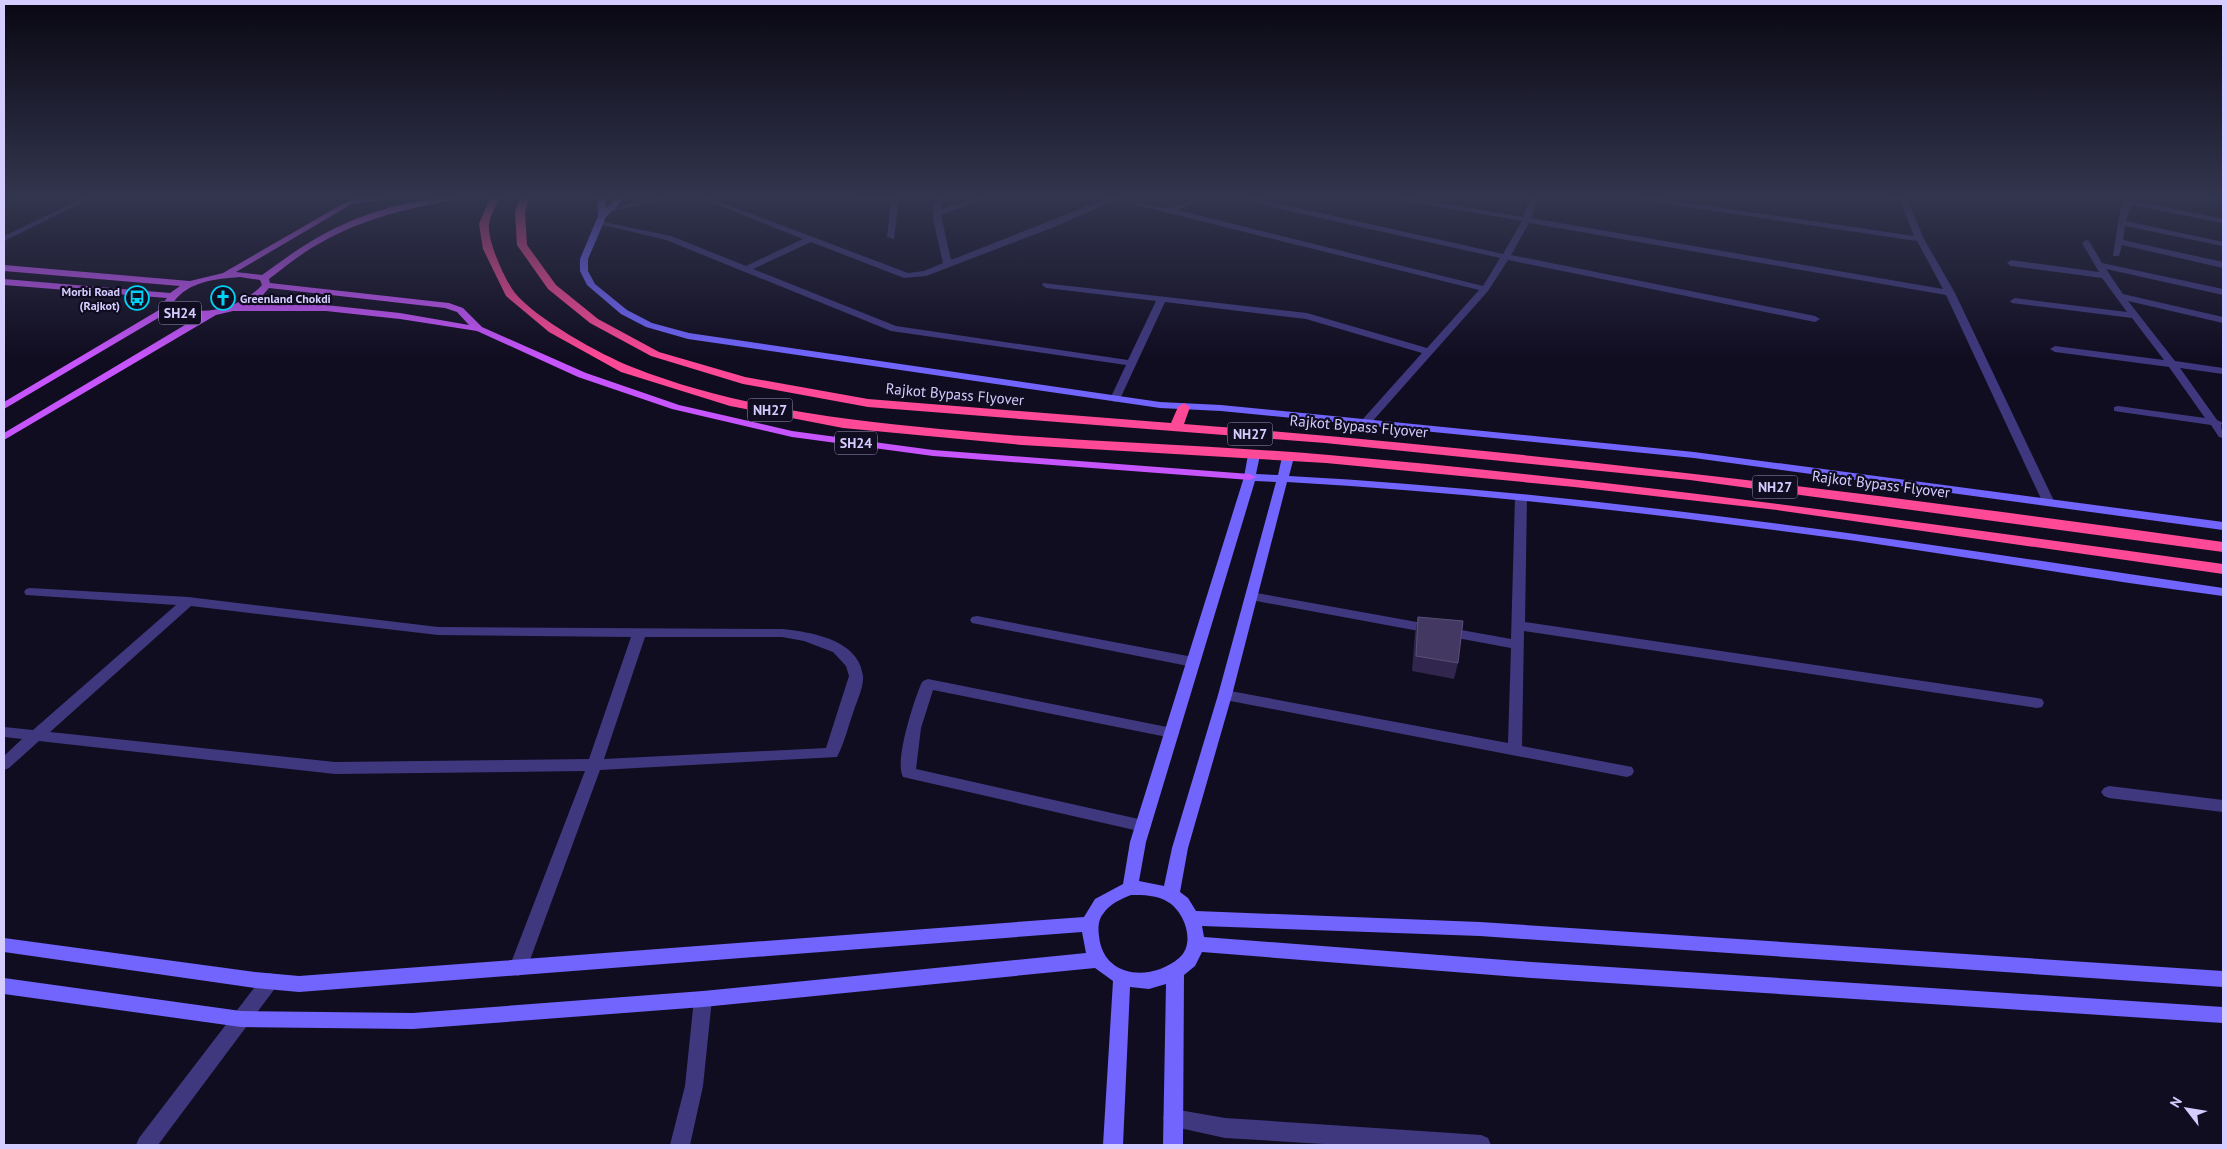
<svg xmlns="http://www.w3.org/2000/svg" width="2227" height="1149" viewBox="0 0 2227 1149" font-family="'PT Sans',sans-serif">
<rect width="100%" height="100%" fill="#110d21"/>
<g fill="none" stroke-linecap="round" stroke-linejoin="round">
<g fill="#3f387f" fill-rule="evenodd">
<path d="M83 198H92L4 241V236Z"/>
<path d="M658 198H672L608 212 604 210Z"/>
<path d="M700 198H710L908 273 924 271 943 263 933 219V198H941V209L976 198H987L941 215 951 260 1108 198C1129 198 1146 206 1166 208 1177 209 1191 198 1204 198L1177 210 1483 286 1500 258 1258 204 1245 198H1255L1503 254 1522 221 1400 200 1396 198H1412L1523 217 1530 198H1538L1531 218 1943 289 1917 241 1640 200 1636 198H1654L1914 236 1901 203 1877 198H1907L1924 239 1955 293 2055 503 2049 506 2043 503 1946 295 1529 223 1511 255 1815 316 1820 319 1815 322 1508 260 1488 291 1370 424H1362V420L1422 353 1306 319 1165 302 1120 399 1115 402 1110 399 1126 365 891 331 666 240 595 223 599 221 671 236 746 266 803 239ZM1116 200 1479 290 1427 348 1307 313 1043 283 1042 285 1046 288 1156 301 1128 360 896 326 753 269 811 242 904 278 926 276 1054 227Z"/>
<path d="M852 198H899L894 239 887 237 891 200H856Z"/>
<path d="M2126 198H2134L2133 200 2223 219V223L2131 205 2126 221 2223 242V246L2125 226 2123 240 2223 262V268L2122 245 2119 256H2113L2120 211Z"/>
<path d="M2208 198H2223V202L2209 200Z"/>
<path d="M2086 240 2089 241 2102 263 2223 289V295L2106 269 2123 294 2223 317V323L2128 301 2175 361 2223 368V374L2180 368 2217 420 2223 423 2221 425 2223 438 2219 437 2211 425 2114 411V407L2118 406 2205 418 2169 367 2055 352 2050 349 2055 346 2164 360 2132 318 2012 303 2010 301 2015 298 2127 312 2102 278 2011 266 2007 263 2011 260 2099 272 2082 243Z"/>
<path d="M1521 494 1527 497 1525 622 2037 698 2042 699 2044 703 2042 707 2037 708 1524 631 1522 746 1632 767 1634 771 1632 775 1627 777 1220 699 1218 695 1220 691 1225 690 1508 743 1511 648 1251 600 1245 596 1251 592 1511 639 1515 497Z"/>
<path d="M30 588 188 597 438 627 782 629C810 632 859 639 863 676 864 687 856 703 853 713 848 727 844 744 837 757L600 770 527 968 524 973 518 976 512 973 509 968 585 771 335 774 39 741 9 768 4 770V756L22 739 4 737V727L33 730 176 605 26 595 24 592 26 589ZM191 606 438 635 631 637 589 759 335 762 50 732ZM645 637H782L804 641 833 652 846 666 849 676 826 748 604 759Z"/>
<path d="M977 616 1193 657 1198 659 1200 662 1198 665 1193 667 972 623 970 620 972 617Z"/>
<path d="M928 679 1177 729 1179 733 1177 737 1172 738 933 690 921 728 916 769 1143 820 1149 822 1151 826 1149 830 1143 832 903 777C894 761 914 701 921 684L923 681Z"/>
<path d="M2109 786 2223 800V812L2109 798 2104 796 2101 792 2104 788Z"/>
<path d="M270 973 276 975 279 981 276 987 158 1145H136L139 1138 264 975Z"/>
<path d="M703 991 709 993 712 999 703 1086 690 1145H670L685 1086 694 999 697 993Z"/>
<path d="M1173 1109 1225 1118 1481 1135 1488 1138 1491 1145H1340L1225 1138 1166 1125 1163 1118 1166 1111Z"/>
</g>
<g fill="#7165fe" fill-rule="evenodd">
<path d="M365 198H384L380 200 350 204 346 202Z"/>
<path d="M597 198H605L606 208 617 198H625L606 217 588 259V271L595 284 627 310 652 323 689 333 1160 402 1221 405 1694 452 2223 522V530L1694 458 1221 411 1160 408 688 339 646 327 621 314 587 285 580 271V259L598 216Z"/>
<path d="M1254 452 1260 455 1256 474 1278 475 1282 457 1288 454 1294 457 1289 476C1602 493 1913 542 2223 588V596C2101 580 1980 559 1857 541 1668 515 1478 493 1287 482L1232 695 1188 848 1180 892 1188 898 1196 911 1480 922 2223 971V987L1480 936 1202 926 1204 937 1518 961 2223 1007V1023L1518 977 1202 952 1195 966 1184 975 1183 1145H1163L1166 984 1149 989 1130 987 1123 1145H1103L1113 981 1095 968 703 1007 413 1029 241 1027 4 994V978L241 1011 413 1013 703 991 1086 953 1082 932 299 992 255 988 4 952V938L255 972 299 976 1084 917 1095 899 1123 884 1130 842 1244 477 1248 455ZM1255 481 1276 482 1218 695 1172 848 1164 886 1139 881 1146 842ZM1131 895C1143 895 1158 895 1168 902 1185 912 1196 944 1179 958 1151 982 1103 978 1099 936 1098 929 1098 920 1103 914 1109 904 1121 899 1131 895Z"/>
</g>
<path fill="#c755fd" fill-rule="evenodd" d="M353 198H362L236 272 262 275C278 264 293 252 310 242 352 216 407 198 457 198L453 200C407 208 363 219 322 242 303 252 286 266 269 279L270 283 449 303 463 308 482 327 586 373 679 405 792 431 933 450 1250 474 1256 477 1250 480 933 456 792 437 672 409 578 377 477 331 400 319 326 311H233L216 315 4 440V433L200 316 170 311 4 409V402L164 307 163 303 167 298 4 285V279L170 293 180 286 4 271V265L190 281 223 273ZM240 277 260 280 262 285C240 309 204 317 173 306V303C188 281 216 279 240 277ZM269 288 445 308 457 312 469 325 400 313 326 305H247L262 296Z"/>
<g fill="#fd4996" fill-rule="evenodd">
<path d="M490 198H499C496 206 490 216 489 224 487 241 505 280 515 293 535 318 601 355 632 367 730 406 836 419 940 429 1070 442 1200 444 1329 455 1629 481 1925 523 2223 564V574L1777 510 1574 487 1326 463 1022 445 843 428 730 406 621 372 549 332 506 296 483 249 479 224Z"/>
<path d="M520 198H529L525 212 527 245 556 285 598 319 659 352 745 377 868 399 1171 423 1178 407 1184 403 1190 407 1184 424C1532 451 1878 494 2223 542V552L1690 480 1325 443 868 407 743 384 651 356 590 323 548 289 517 245 515 212Z"/>
</g>
</g>
<path fill="#30264e" d="M1418 617 1458 663 1454 679 1412 671 1415 633Z"/>
<path fill="#423861" stroke="#594f7a" d="M1418 617 1463 621 1458 663 1416 656Z"/>
<linearGradient id="sky" x2="0" y2="1"><stop stop-color="#090712"/><stop offset="0.55" stop-color="#32354e"/><stop offset="1" stop-color="#32354e" stop-opacity="0"/></linearGradient>
<rect width="2227" height="358" fill="url(#sky)"/>
<defs>
<g id="bus-ring" transform="scale(1.25)"><circle r="9.5" fill="#110d21" stroke="#02d1f6" stroke-width="1.5"/><path d="M-5-6H5V4H4V6H2V4H-2V6H-4V4H-5ZM-3.5-4V0h7V-4ZM-3.5 1.2v1.5H-2V1.2ZM2 1.2v1.5H3.5V1.2Z" fill="#02d1f6"/></g>
<g id="church-ring" transform="scale(1.25)"><circle r="9.5" fill="#110d21" stroke="#02d1f6" stroke-width="1.5"/><path d="M-1.2-6h2.4v3.5h3.3v2.4h-3.3V6h-2.4V-.1h-3.3v-2.4h3.3Z" fill="#02d1f6"/></g>
</defs>
<g fill-rule="evenodd">
<use href="#bus-ring" x="137" y="298"/>
<use href="#church-ring" x="223" y="298"/>
</g>
<g text-anchor="middle" dominant-baseline="central" stroke-width="4.5" stroke-linejoin="round" paint-order="stroke">
<g font-size="12" font-weight="bold" fill="#d5cdff" stroke="#110d21" text-anchor="end">
<text x="120" y="291">Morbi Road<tspan x="120" dy="14">(Rajkot)</tspan></text>
<text x="240" y="298" text-anchor="start">Greenland Chokdi</text>
</g>
<g fill="#110d21" stroke="#9a93bc" stroke-width="1">
<rect x="159" y="301.5" width="42" height="23" rx="4"/>
<rect x="747.5" y="398.5" width="45" height="23" rx="4"/>
<rect x="1227.5" y="422.5" width="45" height="23" rx="4"/>
<rect x="835" y="431.5" width="42" height="23" rx="4"/>
<rect x="1752.5" y="475.5" width="45" height="23" rx="4"/>
</g>
<g font-size="14" font-weight="bold" fill="#d5cdff">
<text x="180" y="313">SH24</text>
<text x="770" y="410">NH27</text>
<text x="1250" y="434">NH27</text>
<text x="856" y="443">SH24</text>
<text x="1775" y="487">NH27</text>
</g>
<g font-size="15" fill="#d5cdff" stroke="#110d21">
<text transform="translate(955 394) rotate(5)">Rajkot Bypass Flyover</text>
<text transform="translate(1359 426) rotate(5)">Rajkot Bypass Flyover</text>
<text transform="translate(1881 484) rotate(7)">Rajkot Bypass Flyover</text>
</g>
</g>
<rect width="2227" height="1149" fill="none" stroke="#d5cdff" stroke-width="10"/>
<g transform="translate(2187 1109) rotate(301)" stroke="#110d21" stroke-width="4" paint-order="stroke">
<path d="M0-4L9 19L0 12L-9 19Z" fill="#d5cdff"/>
<text y="-8" font-size="14" font-weight="bold" text-anchor="middle" fill="#d5cdff">N</text>
</g>
</svg>
